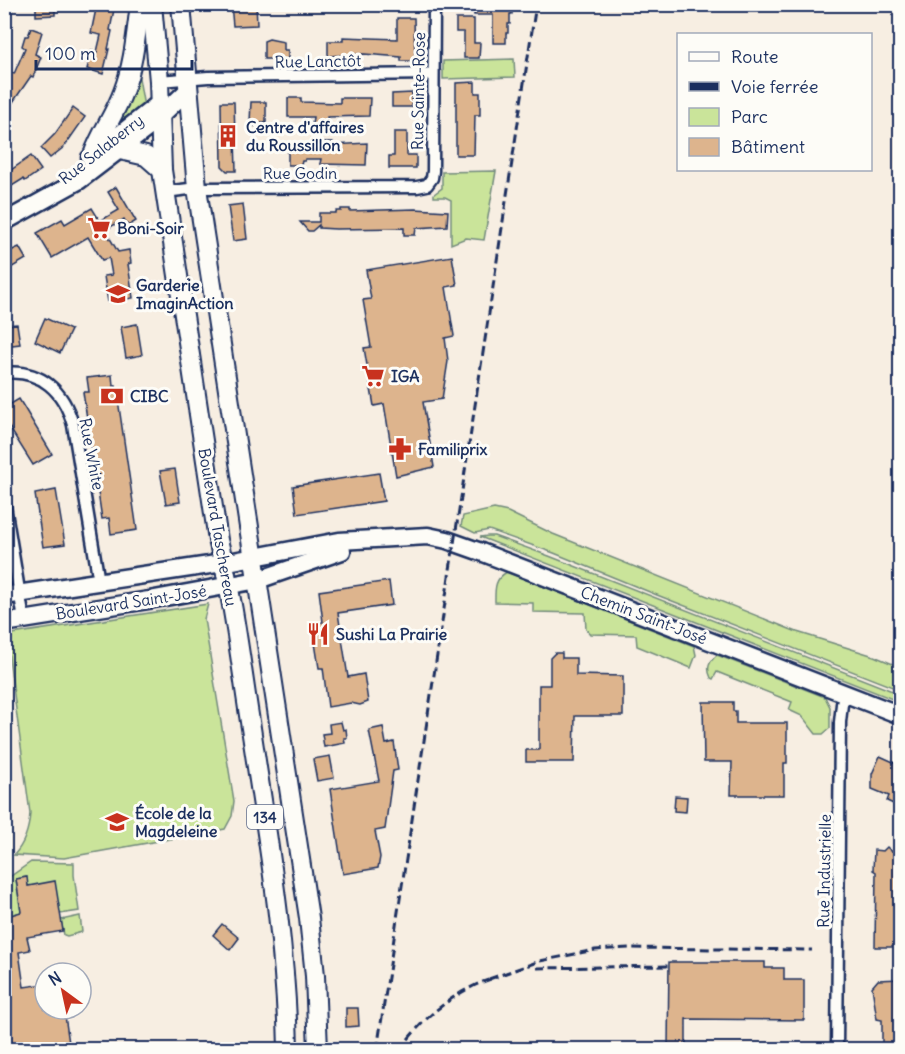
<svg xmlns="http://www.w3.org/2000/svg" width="905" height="1054" viewBox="0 0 905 1054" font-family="Delius,sans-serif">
<rect width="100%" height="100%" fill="#f7eee2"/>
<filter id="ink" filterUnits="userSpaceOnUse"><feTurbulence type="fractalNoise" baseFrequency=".0167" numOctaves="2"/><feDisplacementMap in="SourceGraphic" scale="12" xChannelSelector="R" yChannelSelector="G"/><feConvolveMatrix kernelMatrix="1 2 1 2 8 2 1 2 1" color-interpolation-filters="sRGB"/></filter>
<g filter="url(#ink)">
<g fill="#cae49a" stroke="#728a7c" stroke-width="1.5">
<path d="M514 59 515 77 443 79V61Z"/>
<path d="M138 72 144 107 108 137Z"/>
<path d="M496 171 484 240 466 238 451 244V200L445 197H434V194L442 188V172Z"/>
<path d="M494 509 508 512 553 534 797 632 874 656 900 667V690L657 595 554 553 489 530 475 533 461 526 463 516Z"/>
<path d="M488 536H494L549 556 900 694V702L480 537Z"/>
<path d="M507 572 694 646 696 655 691 668 637 646 636 635 590 634 586 629 585 613 533 612V603L495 602C495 589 494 579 507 572Z"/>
<path d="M208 604 204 619 234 801 232 816 225 829 64 858 14 855C25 843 29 830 30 813L6 635Z"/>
<path d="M717 655 825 697 830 707V728L823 734H816L802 716 789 710 792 702 717 672 713 679 711 678C706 668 709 662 717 655Z"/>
<path d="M31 862 74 863V875L79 911 60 914 31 902 26 877 16 879 21 912 5 917 4 881Z"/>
<path d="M80 916 82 932 67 936 64 935 61 920Z"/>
</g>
<g fill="#ddb48d" stroke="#1b2f5e" stroke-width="1.5">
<path d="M36 4H55V15L36 16Z"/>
<path d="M97 4H115L110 30 112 31 108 49H109L103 74 87 69 92 50 97 52 101 35 91 33Z"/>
<path d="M231 4H256L257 25 233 26Z"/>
<path d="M474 4H512V14H510V24H508V33H506V43H493V15H474Z"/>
<path d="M397 18H414L415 61H401V57L364 54 328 56V41H343V37L397 39Z"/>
<path d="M456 19H474V43H480L479 58H464V32H456Z"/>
<path d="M31 28 42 32 35 54 41 57 33 77 31 76 4 115V78L9 71 14 74 25 48 22 46 25 36H28Z"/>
<path d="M269 39 284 42V50H288V59H264V41Z"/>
<path d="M475 82V93H480V115H475L474 155H456V83Z"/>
<path d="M412 93V107H392V94Z"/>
<path d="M288 98H301V102L340 103V98H370L369 116 327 117 326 121 324 120 323 126H312L313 117H288Z"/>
<path d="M221 102H234L236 171H227L222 166Z"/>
<path d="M251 102H266V123H262V126H252V122H250Z"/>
<path d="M73 108 85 117 64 147 50 158 41 148 55 134Z"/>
<path d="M394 132H407V155H416V168H389V156H394Z"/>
<path d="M321 142H333V145L367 143 366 165 320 164 321 159H305V161H302L301 165H288V144H305V151H321Z"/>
<path d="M31 156 41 170 25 181 23 179 4 191V175Z"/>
<path d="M116 187 136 221 128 226 124 219 105 230 118 252 129 250 131 263 128 264 133 298 108 302 104 276 112 275 109 258 102 260 88 237 52 258 37 233 62 219 65 224 92 208 100 221 119 210 108 192Z"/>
<path d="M243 204 247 239 233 241 228 206Z"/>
<path d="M341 209H350V211L415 209 448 211 447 226 416 228 415 235H404V228L336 229 319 228V225L312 231H308L300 222H319V213H336V211H341Z"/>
<path d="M19 247 26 259 4 272V254Z"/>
<path d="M452 256 457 285 446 287 454 336 445 338 448 361 442 399 423 402 434 467 396 476 384 404 374 406 364 348 371 347 363 300 371 299 366 270Z"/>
<path d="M45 318 71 330 60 353 35 341Z"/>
<path d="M17 324 20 344 4 346V325Z"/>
<path d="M137 324 142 355 126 358 121 327Z"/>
<path d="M112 375 113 386H116L137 530 111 534 109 518 102 519 83 392H89L87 378Z"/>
<path d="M19 399 52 454 33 465 4 419V408Z"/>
<path d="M175 469 180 502 166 504 160 471Z"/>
<path d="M379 473 384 501 297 514 293 486Z"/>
<path d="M56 490 65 544 43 547 35 494Z"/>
<path d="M389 581 392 605 338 613 348 677 364 674 368 702 360 705 351 703 328 707 323 668H319L312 624 323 622 319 591Z"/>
<path d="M555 653H562V658H576V675L623 676V716H575L574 762H526V750H539V685H550V658Z"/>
<path d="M703 702H733V711H736V723H787V763H784V795H731L732 762H704Z"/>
<path d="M341 722 343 730 346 729 347 738H344L345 743 324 747 322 734 330 733 329 724Z"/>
<path d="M383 727 386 744 394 742 398 770 393 771 385 829 375 831 380 857 378 868 343 874 330 789 379 781 369 730Z"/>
<path d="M330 756 334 778 317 781 313 759Z"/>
<path d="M880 756 900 765V807L887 801 889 796 872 789V774Z"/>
<path d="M675 796 687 797 686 812 674 811Z"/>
<path d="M887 847 891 851H900V947H875L876 872 873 870 874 850 883 851Z"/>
<path d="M27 877 28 886 55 881 63 931 27 937 30 950 19 952 24 987 45 984V1009H64L70 1050H4V917L21 912 16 879Z"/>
<path d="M222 924 239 938 230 950 213 935Z"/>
<path d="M669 962H765V968H784V980H804V1020L686 1019V1048H668Z"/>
<path d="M900 979V1046H882V1020L877 1019 872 987 878 980Z"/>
<path d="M346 1008H358L359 1026 346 1027Z"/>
</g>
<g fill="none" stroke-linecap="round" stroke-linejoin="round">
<g stroke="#1b2f5e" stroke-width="15">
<g id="street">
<path d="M4 12 7 4"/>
<path d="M159 81 208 77 433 74"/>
<path d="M165 192 197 188 417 187 427 185 432 178 433 171 434 4"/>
<path d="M4 373C41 369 64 391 73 425L99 582"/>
<path d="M4 500 24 620"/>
<path d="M837 1050 840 722 842 704 846 693"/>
</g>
</g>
<g stroke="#1b2f5e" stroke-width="21">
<g id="secondary">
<path d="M90 158 157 105"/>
<path d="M4 222 80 180 148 128 188 90"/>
<path d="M4 596 223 563 339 541 428 536 447 540 481 552 900 715"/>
<path d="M4 623 149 600 258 580 342 551"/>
</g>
</g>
<g stroke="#1b2f5e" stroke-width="22">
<g id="primary">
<path d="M152 4 159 81 162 170 218 540C234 601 241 666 251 728 267 835 286 941 288 1050"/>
<path d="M181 4 197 188 309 918 315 976 318 1050"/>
<path d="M120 150 146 156 162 170"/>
<path d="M93 155C101 133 115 114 123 92 134 64 136 34 140 4"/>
</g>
</g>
<use href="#street" stroke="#fdfcf7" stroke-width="10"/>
<use href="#secondary" stroke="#fdfcf7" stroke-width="16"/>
<use href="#primary" stroke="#fdfcf7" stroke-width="18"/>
<g stroke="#1b2f5e" stroke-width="3" stroke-dasharray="9 4.5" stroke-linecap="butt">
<path d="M537 968 669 966"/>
<path d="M489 979 540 961 595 950 629 948 812 950"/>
<path d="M377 1050 536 4"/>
<path d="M400 1050C424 1016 457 989 497 977"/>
</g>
</g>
</g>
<defs>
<g id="building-bare" transform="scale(1.8)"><path d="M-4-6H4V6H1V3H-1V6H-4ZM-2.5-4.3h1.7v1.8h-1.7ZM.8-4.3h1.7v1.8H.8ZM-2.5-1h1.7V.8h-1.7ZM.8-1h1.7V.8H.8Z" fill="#c8321e" stroke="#fdfcf7" stroke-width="2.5" paint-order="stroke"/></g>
<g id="supermarket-bare" transform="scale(1.8)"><path d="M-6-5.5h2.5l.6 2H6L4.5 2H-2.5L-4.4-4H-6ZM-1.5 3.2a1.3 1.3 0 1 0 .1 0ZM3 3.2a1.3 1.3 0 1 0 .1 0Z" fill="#c8321e" stroke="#fdfcf7" stroke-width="2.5" paint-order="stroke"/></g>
<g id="school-bare" transform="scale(1.8)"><path d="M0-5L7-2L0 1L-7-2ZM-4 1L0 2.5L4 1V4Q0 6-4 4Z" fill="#c8321e" stroke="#fdfcf7" stroke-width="2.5" paint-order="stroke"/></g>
<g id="bank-bare" transform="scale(1.8)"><path d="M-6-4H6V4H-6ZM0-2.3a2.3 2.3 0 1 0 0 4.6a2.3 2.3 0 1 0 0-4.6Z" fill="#c8321e" stroke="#fdfcf7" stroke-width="2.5" paint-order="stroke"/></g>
<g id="pharmacy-bare" transform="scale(1.8)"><path d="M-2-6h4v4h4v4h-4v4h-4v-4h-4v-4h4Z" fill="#c8321e" stroke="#fdfcf7" stroke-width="2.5" paint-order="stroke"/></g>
<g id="restaurant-bare" transform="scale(1.8)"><path d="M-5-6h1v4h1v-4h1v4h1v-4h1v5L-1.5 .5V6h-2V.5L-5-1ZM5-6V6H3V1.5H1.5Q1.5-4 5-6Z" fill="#c8321e" stroke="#fdfcf7" stroke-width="2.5" paint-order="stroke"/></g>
</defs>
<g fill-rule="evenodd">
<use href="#building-bare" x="228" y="136"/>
<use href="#supermarket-bare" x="99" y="228"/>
<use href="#school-bare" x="118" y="294"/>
<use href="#supermarket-bare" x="373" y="376"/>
<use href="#bank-bare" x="112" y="396"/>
<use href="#pharmacy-bare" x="400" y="449"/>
<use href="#restaurant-bare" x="318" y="634"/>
<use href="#school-bare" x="117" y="822"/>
</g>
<g text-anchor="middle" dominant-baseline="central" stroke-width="6" stroke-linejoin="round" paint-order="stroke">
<rect fill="#fdfcf7" stroke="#5f6c8c" stroke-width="1.5" x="247" y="805" width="36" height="24" rx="4.5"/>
<g font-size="15" font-weight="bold" fill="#1b2f5e">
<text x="265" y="817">134</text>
</g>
<g font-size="16" fill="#1b2f5e" stroke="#fdfcf7">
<text transform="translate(318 61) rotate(-1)">Rue Lanctôt</text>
<text transform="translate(418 91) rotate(-89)">Rue Sainte-Rose</text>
<text transform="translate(101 149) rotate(-38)">Rue Salaberry</text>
<text x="300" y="173">Rue Godin</text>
<text transform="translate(92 454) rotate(79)">Rue White</text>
<text transform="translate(218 527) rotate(80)">Boulevard Taschereau</text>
<text transform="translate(131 602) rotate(-9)">Boulevard Saint-José</text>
<text transform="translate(644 615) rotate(21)">Chemin Saint-José</text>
<text transform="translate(824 871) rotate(-89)">Rue Industrielle</text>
</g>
<g font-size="16" font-weight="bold" fill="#1b2f5e" stroke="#fdfcf7" text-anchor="start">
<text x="246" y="127">Centre d'affaires<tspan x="246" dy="18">du Roussillon</tspan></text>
<text x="117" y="228">Boni-Soir</text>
<text x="136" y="285">Garderie<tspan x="136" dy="18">ImaginAction</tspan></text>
<text x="391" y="376">IGA</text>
<text x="130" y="396">CIBC</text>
<text x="418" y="449">Familiprix</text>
<text x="336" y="634">Sushi La Prairie</text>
<text x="135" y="813">École de la<tspan x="135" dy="18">Magdeleine</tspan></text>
</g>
</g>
<rect width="905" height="1054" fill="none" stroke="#fdfcf7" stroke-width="24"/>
<rect x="12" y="12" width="881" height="1030" fill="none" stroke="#1b2f5e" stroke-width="2" filter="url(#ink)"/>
<rect x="677" y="33" width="195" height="138" fill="#fdfcf7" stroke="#a3aaba" stroke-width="1.5"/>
<rect x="689" y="52" width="30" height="9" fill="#fdfcf7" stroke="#a3aaba" stroke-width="1.5"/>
<text x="731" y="63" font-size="18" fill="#1b2f5e">Route</text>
<rect x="689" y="82" width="30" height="9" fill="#1b2f5e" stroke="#a3aaba" stroke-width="1.5"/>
<text x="731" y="93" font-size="18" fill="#1b2f5e">Voie ferrée</text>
<rect x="689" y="108" width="30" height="18" fill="#cae49a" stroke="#a3aaba" stroke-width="1.5"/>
<text x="731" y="123" font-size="18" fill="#1b2f5e">Parc</text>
<rect x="689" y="138" width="30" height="18" fill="#ddb48d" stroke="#a3aaba" stroke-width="1.5"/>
<text x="731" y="153" font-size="18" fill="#1b2f5e">Bâtiment</text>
<g transform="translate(63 991) rotate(327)"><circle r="28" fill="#fdfcf7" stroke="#a3aaba" stroke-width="1.5"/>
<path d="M0-4.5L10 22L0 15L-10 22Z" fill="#c8321e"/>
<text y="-9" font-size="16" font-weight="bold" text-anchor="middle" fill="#1b2f5e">N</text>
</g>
<path d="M36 60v9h156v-9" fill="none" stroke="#1b2f5e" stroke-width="3"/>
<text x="45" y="60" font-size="18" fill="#1b2f5e" stroke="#fdfcf7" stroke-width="4.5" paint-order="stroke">100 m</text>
</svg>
